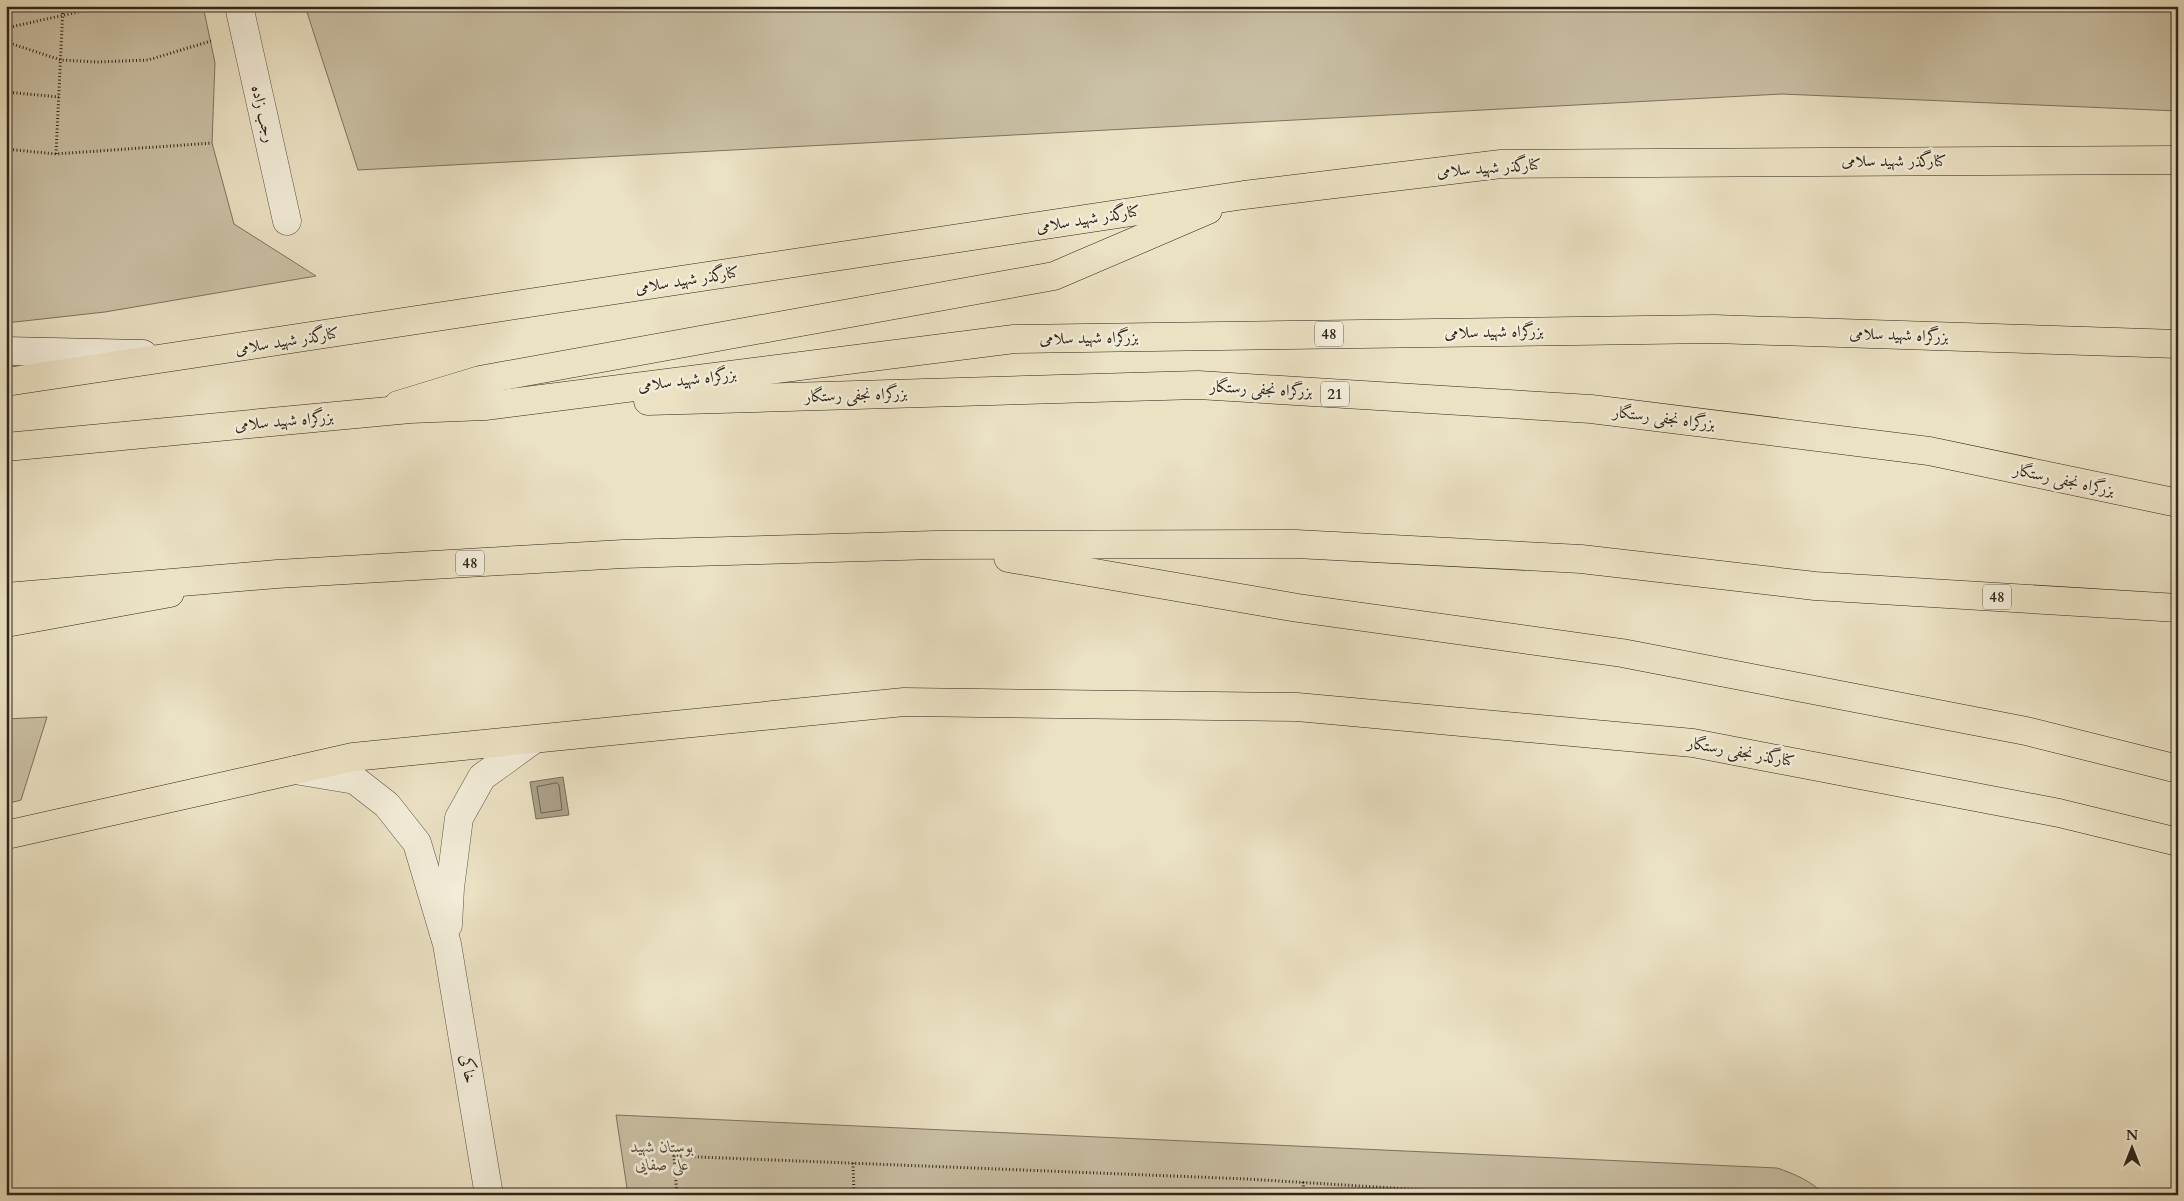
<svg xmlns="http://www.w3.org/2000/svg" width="2184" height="1201" viewBox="0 0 2184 1201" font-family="Cardo,Amiri,serif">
<rect width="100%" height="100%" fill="#ebe1c3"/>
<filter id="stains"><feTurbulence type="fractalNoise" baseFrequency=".004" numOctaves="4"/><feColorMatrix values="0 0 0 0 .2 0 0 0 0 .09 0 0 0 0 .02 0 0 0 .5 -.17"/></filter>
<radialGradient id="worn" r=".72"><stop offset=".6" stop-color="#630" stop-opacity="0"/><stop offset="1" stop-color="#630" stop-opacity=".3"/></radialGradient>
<g fill="#cbc1a6" stroke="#7d7360">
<path d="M6 6H203L215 63 212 143 234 224 316 276 105 312 6 323Z"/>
<path d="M305 6H2178V111L1782 94 358 170Z"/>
<path d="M47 717 21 800 6 804V719Z"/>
<path d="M616 1115 1777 1168C1795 1174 1811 1181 1825 1195H628Z"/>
</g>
<path fill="#aba18a" stroke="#796f5d" d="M563 777 569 815 536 819 530 782Z"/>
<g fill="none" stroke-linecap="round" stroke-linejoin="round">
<path stroke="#6d6352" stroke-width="1" d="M557 783 559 785 562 810 541 813 537 787Z"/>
<g stroke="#5e5444" stroke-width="29">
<g id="minor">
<path d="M239 6 287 221"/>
<path d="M295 770 355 780 387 805 417 843 447 944 489 1195"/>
<path d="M448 925 450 888 459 818 482 777 533 740"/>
</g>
</g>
<g stroke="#2f251a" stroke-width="29">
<path id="secondary" d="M6 351 143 354"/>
</g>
<g stroke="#2f251a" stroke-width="29">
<g id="primary">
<path d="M6 382 1244 195 1501 164 2178 160"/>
<path d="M398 405 480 380 1054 276 1208 210"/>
<path d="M6 623 170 593"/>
<path d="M6 835 353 757 904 702 1297 707 1693 743 2059 813 2178 842"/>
</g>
</g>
<g stroke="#2f251a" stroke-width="29">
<g id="trunk">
<path d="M648 401 1198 385 1591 409 1929 451 2178 503"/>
<path d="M6 447 410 409 485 406 1014 339 1714 329 2178 344"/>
<path d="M1008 558 1298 608 1622 653 2026 731 2178 769"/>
<path d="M6 597 277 574 623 554 935 545 1296 544 1581 559 1815 586 2178 608"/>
</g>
</g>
<g stroke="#2f251a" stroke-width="3" stroke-dasharray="1 2.5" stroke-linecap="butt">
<path d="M6 28 105 6"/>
<path d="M6 42 61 60 97 62 148 60 211 41"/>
<path d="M6 92 59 97"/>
<path d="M6 149 56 154 212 143"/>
<path d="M56 154 63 6"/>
<path d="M853 1163 854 1195"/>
<path d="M1303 1182 1304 1195"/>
<path d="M677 1195 674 1156 1247 1179 1505 1195"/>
</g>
<use href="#minor" stroke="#f2ecd8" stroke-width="28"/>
<use href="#secondary" stroke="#f2ecd8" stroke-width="28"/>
<use href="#primary" stroke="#ebe1c3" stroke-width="28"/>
<use href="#trunk" stroke="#ebe1c3" stroke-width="28"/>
</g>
<g text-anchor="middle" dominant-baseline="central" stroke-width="5" stroke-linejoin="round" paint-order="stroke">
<g fill="#f2ecd8" stroke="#6a6153" stroke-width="1">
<rect x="1315" y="321.5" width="28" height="25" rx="4"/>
<rect x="1321" y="381.5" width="28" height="25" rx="4"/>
<rect x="456" y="550.5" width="28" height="25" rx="4"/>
<rect x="1983" y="584.5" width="28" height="25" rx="4"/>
</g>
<g font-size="15" font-weight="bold" fill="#2f251a">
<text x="1329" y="334">48</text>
<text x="1335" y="394">21</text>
<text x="470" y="563">48</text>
<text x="1997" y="597">48</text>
</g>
<g font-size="16" fill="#2f251a" stroke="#f2ecd8">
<text transform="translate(263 114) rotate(77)">رجب زاده</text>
<text x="1894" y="161">کنارگذر شهید سلامی</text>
<text transform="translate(1489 168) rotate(-4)">کنارگذر شهید سلامی</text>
<text transform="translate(1088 219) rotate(-9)">کنارگذر شهید سلامی</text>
<text transform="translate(687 280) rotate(-9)">کنارگذر شهید سلامی</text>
<text transform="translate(1494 332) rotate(-1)">بزرگراه شهید سلامی</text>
<text transform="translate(1899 335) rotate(2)">بزرگراه شهید سلامی</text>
<text transform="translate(1089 338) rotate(-1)">بزرگراه شهید سلامی</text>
<text transform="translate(287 341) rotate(-9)">کنارگذر شهید سلامی</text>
<text transform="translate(687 380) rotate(-7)">بزرگراه شهید سلامی</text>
<text transform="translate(1261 389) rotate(3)">بزرگراه نجفی رستگار</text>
<text transform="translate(856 395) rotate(-2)">بزرگراه نجفی رستگار</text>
<text transform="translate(1664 418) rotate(7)">بزرگراه نجفی رستگار</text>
<text transform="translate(284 421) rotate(-5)">بزرگراه شهید سلامی</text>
<text transform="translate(2064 480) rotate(12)">بزرگراه نجفی رستگار</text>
<text transform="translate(1741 752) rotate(10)">کنارگذر نجفی رستگار</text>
<text transform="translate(468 1069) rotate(80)">خاکی</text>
</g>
<g font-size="16" font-style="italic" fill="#564c3d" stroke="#f2ecd8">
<text x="662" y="1147">بوستان شهید<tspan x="662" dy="18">علی صفایی</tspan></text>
</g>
</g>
<rect width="2184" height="1201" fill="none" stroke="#ebe1c3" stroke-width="25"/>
<rect x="8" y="8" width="2169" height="1186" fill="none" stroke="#2f251a" stroke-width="2.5"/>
<rect x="12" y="12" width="2159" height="1176" fill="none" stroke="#2f251a"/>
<g transform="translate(2132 1148)" stroke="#f2ecd8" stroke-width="4" paint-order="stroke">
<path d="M0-4L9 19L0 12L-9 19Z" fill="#2f251a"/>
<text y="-8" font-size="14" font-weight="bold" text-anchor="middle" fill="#2f251a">N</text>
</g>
<rect width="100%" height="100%" filter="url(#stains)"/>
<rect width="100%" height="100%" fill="url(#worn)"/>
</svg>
